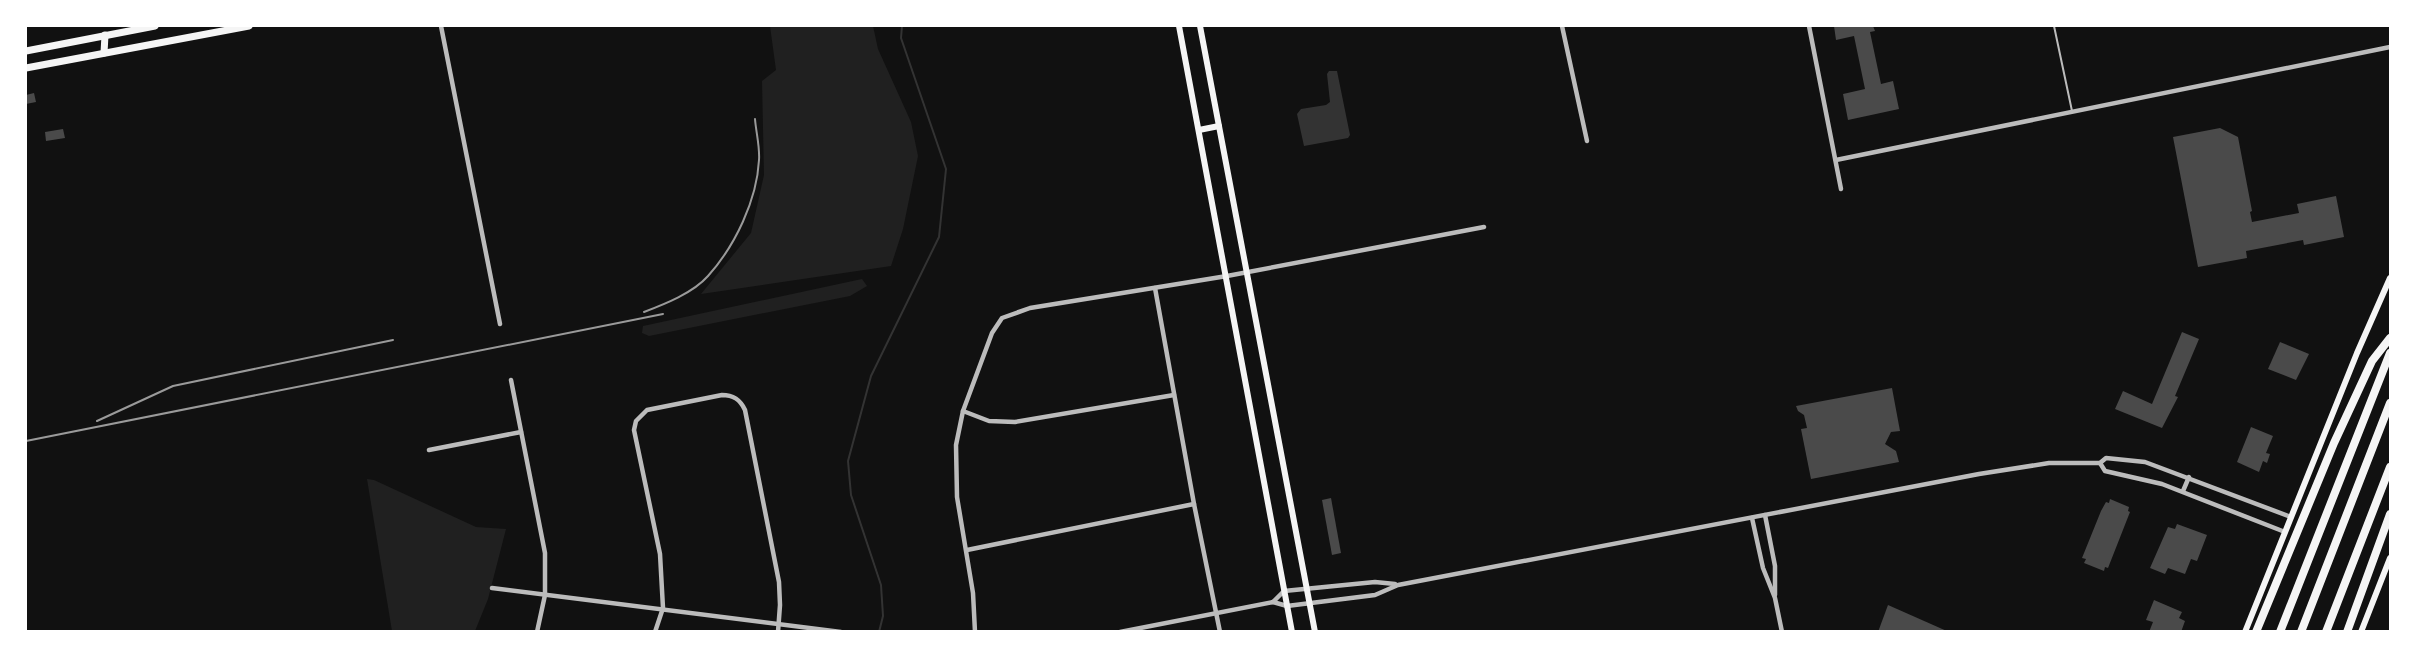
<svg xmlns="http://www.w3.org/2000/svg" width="2416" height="657" viewBox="0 0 2416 657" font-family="'Varela Round',sans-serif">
<rect width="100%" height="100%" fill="#111"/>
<g fill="#202020">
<path d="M770 26H873L878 49 911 122 918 156 903 229 891 266 701 294 751 233 764 175 762 81 776 70Z"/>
<path d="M862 279 867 286 850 296 649 336 642 333 643 326Z"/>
<path d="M367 479 374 480 476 527 506 529 488 599 475 631H392Z"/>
</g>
<path fill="#333" d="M1329 71H1337L1350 135 1348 138 1304 146 1297 114 1301 109 1326 105 1330 102 1327 74Z"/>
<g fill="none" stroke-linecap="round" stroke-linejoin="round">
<path stroke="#333" stroke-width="2" d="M879 632 883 616 881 585 851 495 848 461 871 376 939 237 946 169 901 38 902 26"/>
</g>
<g fill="#4a4a4a">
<path d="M1834 26H1873L1875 31 1870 32 1881 84 1893 81 1899 109 1848 120 1843 94 1865 89 1854 36 1836 40Z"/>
<path d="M34 93 36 102 26 104V95Z"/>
<path d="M2220 128 2238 137 2252 211 2250 212 2252 222 2299 213 2297 204 2336 196 2344 237 2304 245 2303 240 2246 251 2247 258 2198 267 2173 137Z"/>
<path d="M63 129 65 138 46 141 45 132Z"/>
<path d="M2182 332 2199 339 2175 396 2178 397 2162 428 2115 409 2123 391 2152 404Z"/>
<path d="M2280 342 2309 354 2296 380 2268 369Z"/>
<path d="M1892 388 1900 431 1891 432 1885 444 1896 451 1899 462 1811 479 1801 429 1807 428 1804 415 1798 411 1796 406Z"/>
<path d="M2251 427 2273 436 2266 453 2270 454 2267 463 2263 461 2259 472 2237 462Z"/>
<path d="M1331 498 1341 553 1332 555 1322 500Z"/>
<path d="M2110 499 2129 507 2128 511 2130 512 2108 568 2105 567 2104 571 2084 563 2086 559 2082 558 2101 511 2106 502 2109 503Z"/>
<path d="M2177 524 2207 535 2197 561 2191 559 2185 574 2168 568 2165 574 2150 568 2168 527 2175 529Z"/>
<path d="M2154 600 2182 612 2179 618 2185 621 2181 632H2149L2153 622 2146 620Z"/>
<path d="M1888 605 1949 632H1878Z"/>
</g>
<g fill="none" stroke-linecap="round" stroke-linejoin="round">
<path stroke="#bcbcbc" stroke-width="2" d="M2054 26 2072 111"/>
<g stroke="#bcbcbc" stroke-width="4.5">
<path d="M441 26 500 324"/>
<path d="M1562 26 1587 141"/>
<path d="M1809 26 1841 189"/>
<path d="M1836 160 2390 47"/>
<path d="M1155 288 1194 504 1220 632"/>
<path d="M511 380 545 553V595L537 632"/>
<path d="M963 411 989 421 1015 422 1174 395"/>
<path d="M429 450 521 432"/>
<path d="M2100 463 2105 471 2162 484 2285 532"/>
<path d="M2183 491 2189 477"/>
<path d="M1765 515 1775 566V595"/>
<path d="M1752 518 1763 568 1775 598 1782 632"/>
<path d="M967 550 1194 504"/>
<path d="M492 588 841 632"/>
<path d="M1273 602 1284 591 1375 582 1395 584"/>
<path d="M655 632 663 608 660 554 634 430 636 421 647 410 722 395C733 395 740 399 745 410L779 582 780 605 778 632"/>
<path d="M975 632 973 593 957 497 956 445 963 411 992 333 1002 318 1030 308 1227 276 1484 227"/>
<path d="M1120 632 1273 602 1287 606 1375 595 1398 585 1979 474 2049 463H2100L2106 458 2145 462 2291 517"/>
</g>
<g stroke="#f5f5f5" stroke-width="6">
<path d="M1179 26 1292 632"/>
<path d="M1200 26 1315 632"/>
<path d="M1199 130 1219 126"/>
<path d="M2245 632 2357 353 2390 278"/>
<path d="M2361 632 2390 558"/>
</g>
<g stroke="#f5f5f5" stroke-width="7">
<path d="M26 51 155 26"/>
<path d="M104 53 105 35"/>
<path d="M26 68 249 26"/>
</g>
<g stroke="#f5f5f5" stroke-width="8">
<path d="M2256 632 2334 443 2372 361 2390 338"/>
<path d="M2280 632 2390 353"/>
<path d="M2301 632 2390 403"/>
<path d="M2326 632 2390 467"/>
<path d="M2347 632 2390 514"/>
</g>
<g stroke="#9a9a9a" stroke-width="2">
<path d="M644 312C665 304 693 293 708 276 735 246 757 200 759 160 760 147 756 132 755 119"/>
<path d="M97 421 173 386 393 340"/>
<path d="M26 441 663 314"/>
</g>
</g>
<rect width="2416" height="657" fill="none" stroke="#ffffff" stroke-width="54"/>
</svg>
